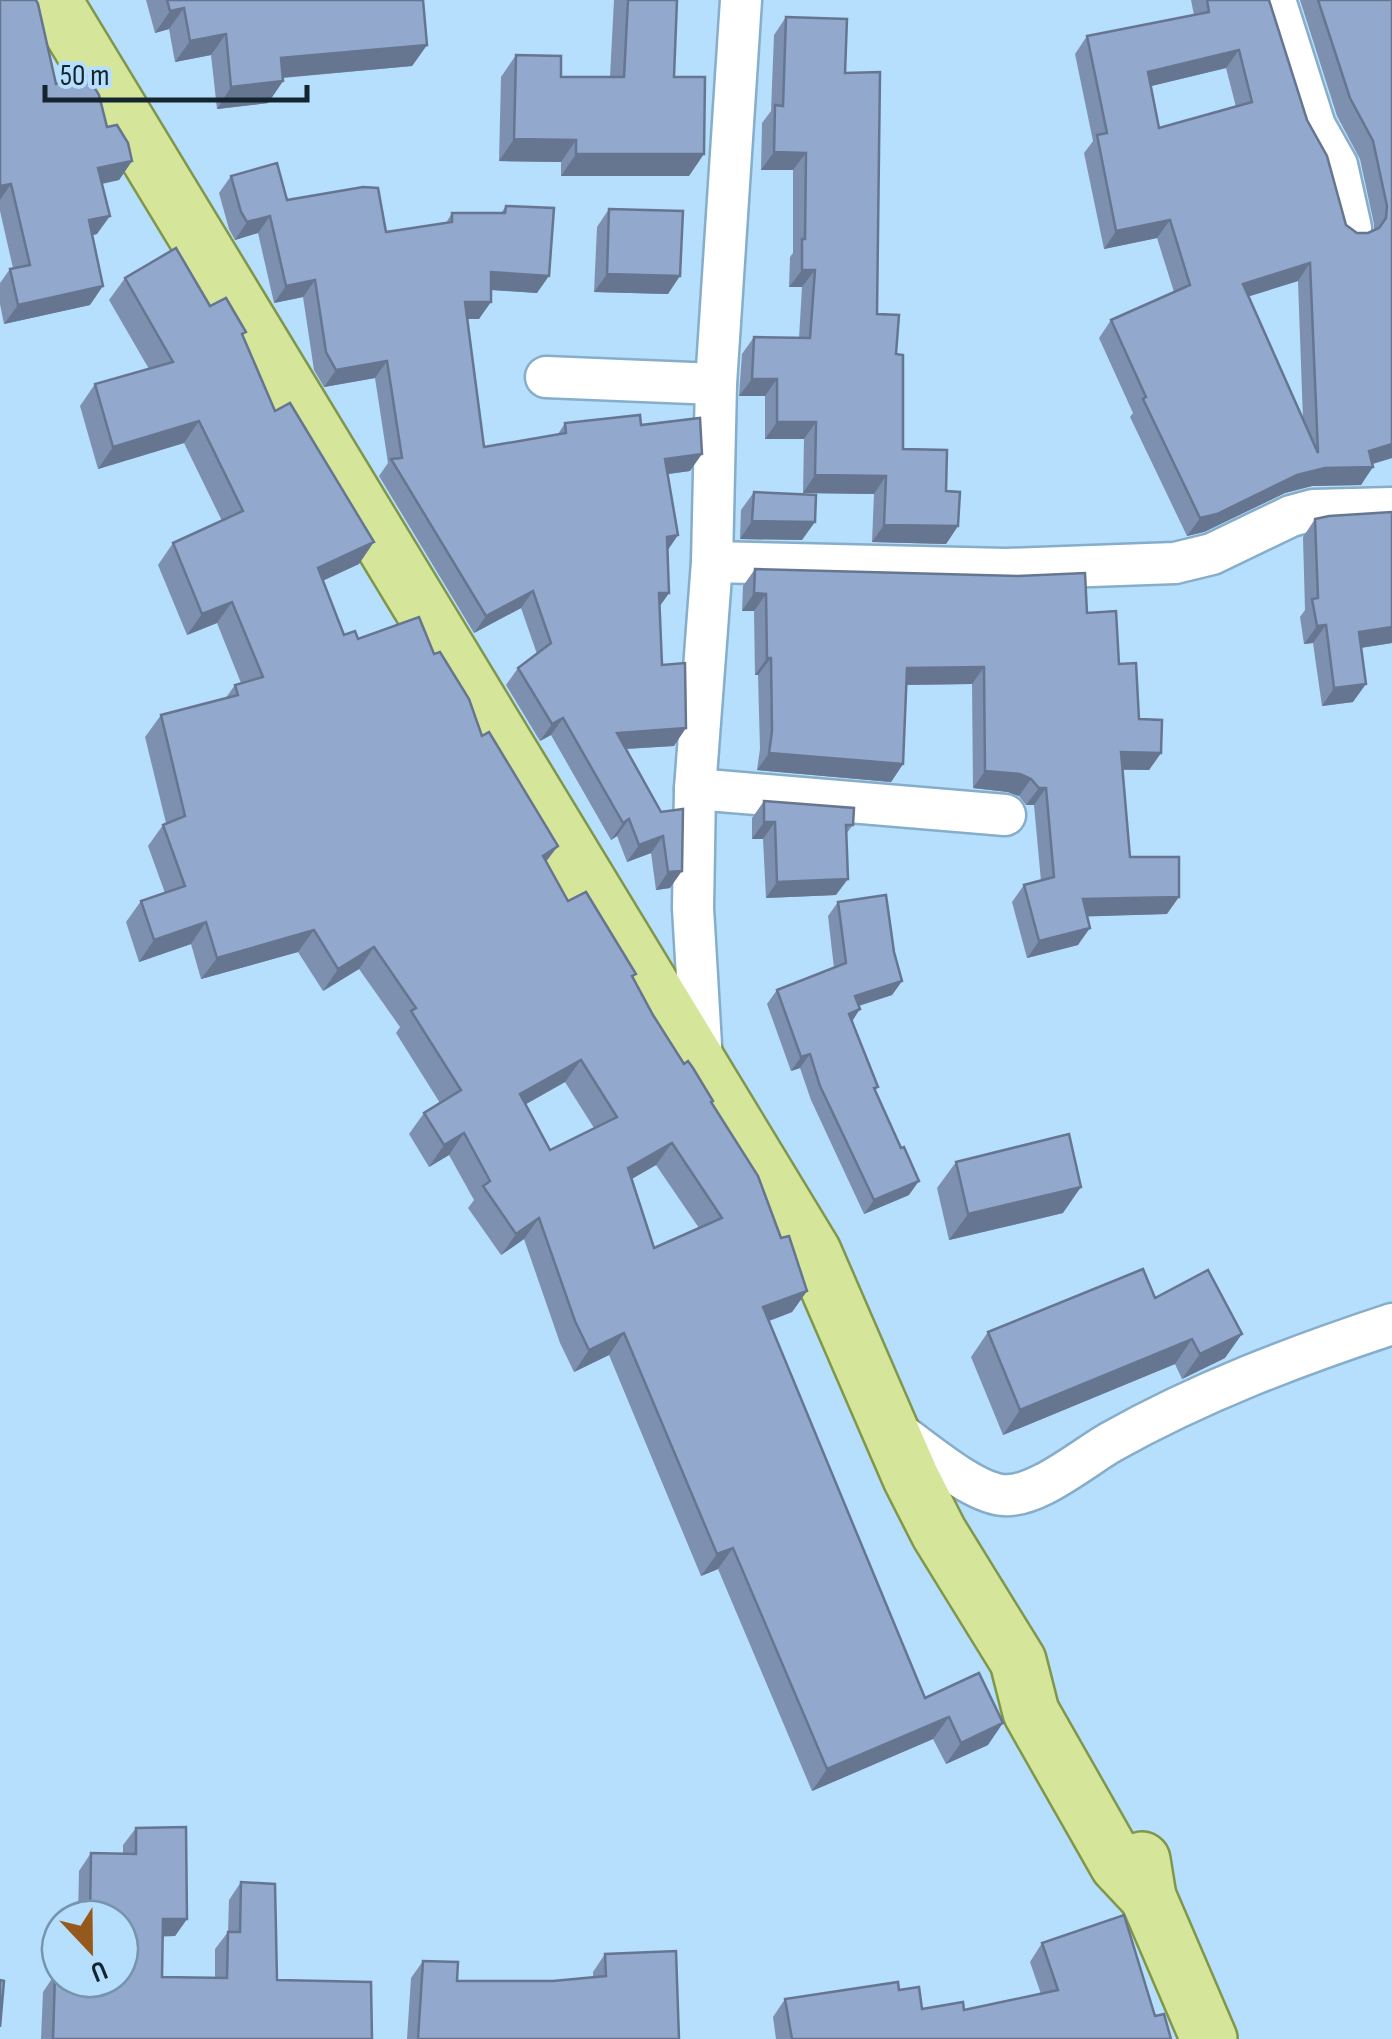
<svg xmlns="http://www.w3.org/2000/svg" width="1392" height="2039" viewBox="0 0 1392 2039" font-family="'Sofia Sans Condensed',sans-serif">
<rect width="100%" height="100%" fill="#b6defd"/>
<g fill="none" stroke-linecap="round" stroke-linejoin="round">
<g stroke="#86adc9" stroke-width="45">
<g id="street">
<path d="M1275 0 1315 126 1337 165 1351 228"/>
<path d="M546 377 716 384"/>
<path d="M712 562 1006 569 1175 563 1212 554 1291 516 1313 510 1392 508"/>
<path d="M695 789 1005 815"/>
<path d="M702 1062 693 908 695 789 712 562 716 384 741 0"/>
<path d="M886 1424C917 1444 968 1491 1002 1495 1035 1499 1083 1458 1111 1442 1200 1392 1295 1356 1392 1324"/>
</g>
</g>
<g stroke="#80974a" stroke-width="60">
<g id="primary">
<path d="M53 0 813 1252 911 1478 939 1533 1018 1661 1031 1712 1118 1865 1148 1897"/>
<path d="M1142 1860 1148 1897 1209 2039"/>
</g>
</g>
<use href="#street" stroke="#fff" stroke-width="40"/>
<use href="#primary" stroke="#d5e69b" stroke-width="55"/>
</g>
<g fill="#7e90b0" fill-rule="evenodd">
<path d="M0 0 56 84 107 127 132 161 119 180 102 184 97 234 92 235 90 305 4 324 0 304V283L10 269 13 268 0 211Z"/>
<path d="M146 0H423L427 45 412 66 283 78V81L268 103 217 109 211 55 175 62 169 29 155 33Z"/>
<path d="M614 0H677L674 77 689 176H561V162L499 161 501 77 516 55 561 77H610Z"/>
<path d="M1191 0H1269L1307 120 1346 225 1357 233H1368L1374 230V224L1360 159 1337 116 1300 0H1392V458L1373 464 1361 485 1312 486 1285 493 1204 532 1187 536 1130 417 1133 413 1099 338 1111 320 1174 292 1157 238 1104 249 1084 153 1093 141 1075 54 1087 36 1194 15ZM1226 68 1236 107 1159 128 1151 86ZM1298 281 1303 420 1249 296Z"/>
<path d="M786 17 845 73 877 314 896 354 903 449 946 491 958 526 946 544 872 542 874 494 803 493 804 439H765V396H739L742 354 754 337 799 338 802 287H789L790 257 793 253V170H761L762 123 771 111 774 35Z"/>
<path d="M231 176 287 200 386 232 446 223 452 213H501L506 206 537 293 491 290 479 319H468L484 447 558 434 565 423 641 425 690 471 668 474 678 535 668 550 669 593 659 607 662 665 674 746 626 749 661 812 670 888 656 890 651 853 627 862 617 836 611 840 551 735 540 741 506 685 518 668 537 654 521 608 474 633 379 476 388 463 375 378 324 387 314 370 303 297 274 303 258 233 235 240 229 229 219 193Z"/>
<path d="M609 209 668 294 594 292 597 227Z"/>
<path d="M125 278 210 306 243 336 275 411 359 564 323 580 344 635 358 639 434 654 482 736 546 862 568 901 636 974 633 977 653 1015 711 1103 807 1291 792 1312 769 1321 925 1698 988 1745 946 1764 933 1739 812 1791 718 1569 701 1576 609 1355 574 1372 560 1343 524 1239 501 1255 468 1208 474 1200 449 1155 429 1167 409 1134 424 1113 440 1103 396 1033 400 1027 359 969 323 991 298 952 201 979 191 944 139 962 126 922 141 901 165 893 148 846 163 825 166 823 145 737 161 715 225 699 235 685 241 683 217 623 187 635 158 565 173 543 222 521 184 443 98 469 80 406 95 384 149 369 109 300ZM565 1082 594 1128 550 1150 526 1104ZM656 1165 699 1228 654 1248 631 1179Z"/>
<path d="M754 492 802 540 740 539 741 510Z"/>
<path d="M1392 512V643L1361 648 1353 702 1322 706 1313 643 1304 644 1300 617 1305 610 1303 537 1315 519Z"/>
<path d="M755 569 1087 613 1119 664 1139 719 1161 753 1149 770H1122L1130 857 1167 914 1088 916 1078 945 1027 958 1012 902 1024 885 1041 881 1034 805H1026L1019 796 1008 792 973 788 972 684 906 685 903 764 891 782 757 770 760 749 758 675H755L754 611H742L743 586Z"/>
<path d="M764 801 853 825 846 834 836 895 766 898 763 839H752V818Z"/>
<path d="M838 902 894 952 902 981 892 995 859 1006 852 1022 878 1087 875 1091 909 1195 864 1214 811 1100 800 1068 791 1071 767 1004 777 990 834 968 828 916Z"/>
<path d="M956 1162 1063 1213 949 1240 937 1188Z"/>
<path d="M1155 1298 1225 1358 1182 1379 1175 1364 1003 1435 971 1357 988 1332Z"/>
<path d="M136 1828 187 1919 175 1936H163L162 1977 215 1978V1949L228 1932 229 1900 241 1882 277 1980 372 2039H41L43 1992 55 1974 120 1979V1919H78L79 1871 91 1853H123V1845Z"/>
<path d="M1042 1943 1155 2016 1171 2039H776L773 2017 785 1999 899 1990 922 2009 964 2010 1041 1994 1030 1962Z"/>
<path d="M605 1954 679 2039H407L411 1978 423 1961 457 1981H553L593 1977V1972Z"/>
</g>
<g fill="#667690">
<path d="M184 8 169 29 155 33 170 11Z"/>
<path d="M226 34 211 55 175 62 190 41Z"/>
<path d="M427 45 412 66 266 79 281 58Z"/>
<path d="M1239 50 1226 68 1135 90 1148 72Z"/>
<path d="M283 81 268 103 217 109 231 87Z"/>
<path d="M514 139 576 140 561 162 499 161Z"/>
<path d="M774 152 806 153 793 170H761Z"/>
<path d="M576 154H704L689 176H561Z"/>
<path d="M132 161 119 180 85 187 98 168Z"/>
<path d="M11 184 0 200V186Z"/>
<path d="M110 216 97 234 76 239 89 220Z"/>
<path d="M270 216 258 233 235 240 247 222Z"/>
<path d="M1170 220 1157 238 1104 249 1116 231Z"/>
<path d="M1310 263 1298 281 1231 302 1243 284Z"/>
<path d="M802 270H815L802 287H789Z"/>
<path d="M491 272 549 276 537 293 479 289Z"/>
<path d="M607 274 680 276 668 294 594 292Z"/>
<path d="M315 280 303 297 274 303 286 286Z"/>
<path d="M103 286 90 305 4 324 18 305Z"/>
<path d="M465 302H491L479 319H453Z"/>
<path d="M387 361 375 378 324 387 336 370Z"/>
<path d="M752 379H777L765 396H739Z"/>
<path d="M199 421 184 443 98 469 113 447Z"/>
<path d="M777 422H816L804 439H765Z"/>
<path d="M1392 444V458L1361 467H1373L1361 485 1312 486 1285 493 1204 532 1187 536 1200 518 1297 475Z"/>
<path d="M702 454 690 471 653 476 665 459Z"/>
<path d="M815 475 886 476 874 494 803 493Z"/>
<path d="M752 521 815 522 802 540 740 539Z"/>
<path d="M884 525 958 526 946 544 872 542Z"/>
<path d="M678 535 666 552 667 537Z"/>
<path d="M374 542 359 564 303 590 318 568Z"/>
<path d="M533 591 521 608 474 633 486 616Z"/>
<path d="M659 593H669L657 610Z"/>
<path d="M754 593 766 594 754 611H742Z"/>
<path d="M232 602 217 623 187 635 202 614Z"/>
<path d="M1326 625 1313 643 1304 644 1317 626Z"/>
<path d="M1392 627V643L1346 650 1359 632Z"/>
<path d="M767 658H771L758 675H755Z"/>
<path d="M984 667 972 684 895 685 907 668Z"/>
<path d="M1366 684 1353 702 1322 706 1334 688Z"/>
<path d="M563 718 551 735 540 741 552 724Z"/>
<path d="M686 728 674 746 605 750 617 733Z"/>
<path d="M1121 752 1161 753 1149 770 1109 769Z"/>
<path d="M769 753 903 764 891 782 757 770Z"/>
<path d="M985 771 1020 774 1031 779 1019 796 1008 792 973 788Z"/>
<path d="M1039 788H1046L1034 805H1026Z"/>
<path d="M629 819 617 836 611 840 623 823Z"/>
<path d="M764 822H775L763 839H752Z"/>
<path d="M663 836 651 853 627 862 639 845Z"/>
<path d="M558 846 542 867 543 856Z"/>
<path d="M682 871 670 888 656 890 668 872Z"/>
<path d="M848 879 836 895 766 898 777 882Z"/>
<path d="M1179 897 1167 914 1071 917 1083 899Z"/>
<path d="M206 922 191 944 139 962 154 940Z"/>
<path d="M1090 928 1078 945 1027 958 1039 941Z"/>
<path d="M314 930 298 952 201 979 217 958Z"/>
<path d="M374 947 359 969 323 991 338 969Z"/>
<path d="M902 981 892 995 845 1010 855 996Z"/>
<path d="M860 1009 851 1023 849 1014Z"/>
<path d="M810 1054 800 1068 791 1071 801 1057Z"/>
<path d="M581 1060 565 1082 505 1116 520 1094Z"/>
<path d="M464 1133 449 1155 429 1167 444 1145Z"/>
<path d="M672 1143 656 1165 613 1190 628 1168Z"/>
<path d="M919 1181 909 1195 864 1214 874 1200Z"/>
<path d="M1081 1187 1063 1213 949 1240 968 1214Z"/>
<path d="M539 1218 524 1239 501 1255 516 1234Z"/>
<path d="M807 1291 792 1312 748 1329 763 1307Z"/>
<path d="M624 1333 609 1355 574 1372 589 1350Z"/>
<path d="M1242 1334 1225 1358 1182 1379 1200 1354Z"/>
<path d="M1192 1339 1175 1364 1003 1435 1020 1410Z"/>
<path d="M733 1548 718 1569 701 1576 717 1554Z"/>
<path d="M949 1717 933 1739 812 1791 827 1769Z"/>
<path d="M1003 1723 988 1745 946 1764 961 1743Z"/>
<path d="M163 1919H187L175 1936 151 1937Z"/>
</g>
<g fill="#92a8cd" stroke="#667690" stroke-width="2.5" fill-rule="evenodd">
<path d="M0 0H36L38 4 56 84 87 75 99 95 107 127 117 125 128 143 132 161 98 168 110 216 89 220 103 286 18 305 10 269 30 265 11 184 0 186Z"/>
<path d="M167 0H423L427 45 281 58 283 81 231 87 226 34 190 41 184 8 170 11Z"/>
<path d="M628 0H677L674 77H705L704 154H576V140L514 139 516 55 561 56V77H624Z"/>
<path d="M1207 0H1269L1307 120 1327 156 1346 225 1357 233H1368L1379 228 1386 218 1387 206 1373 141 1350 98 1318 0H1392V444L1369 451 1373 467 1325 468 1297 475 1217 514 1200 518 1143 399 1146 397 1111 320 1190 285 1170 220 1116 231 1097 135 1107 133 1087 36 1209 12ZM1239 50 1252 102 1159 128 1148 72ZM1310 263 1318 453 1243 284Z"/>
<path d="M786 17 847 19 845 73 880 72 877 314 899 315 896 354 903 355V449L947 450 946 491 960 492 958 526 884 525 886 476 815 475 816 422H777V379H752L754 337 810 338 815 270H802V239H805L806 153 774 152 775 105 783 106Z"/>
<path d="M277 163 287 200 363 187 378 188 386 232 452 222V213H505L506 206 554 208 549 276 491 272V302H465L484 447 566 433 565 423 640 415 641 425 700 418 702 454 665 459 678 535 667 537 669 593H659L662 665 685 663 686 728 617 733 661 812 683 809 682 871 668 872 663 836 639 845 629 819 623 823 563 718 552 724 518 668 551 643 533 591 486 616 391 459 402 458 387 361 336 370 326 352 315 280 286 286 270 216 247 222 241 212 231 176Z"/>
<path d="M609 209 683 211 680 276 607 274Z"/>
<path d="M176 248 210 306 226 298 246 332 242 334 275 411 290 403 374 542 318 568 344 635 355 631 358 639 419 617 434 654 440 652 469 699 482 736 489 732 558 846 543 856 568 901 586 892 636 974 632 976 653 1015 684 1064 688 1061 693 1068 713 1101 711 1102 758 1176 781 1238 789 1236 807 1291 763 1307 925 1698 979 1673 1003 1723 961 1743 949 1717 827 1769 733 1548 717 1554 624 1333 589 1350 575 1321 539 1218 516 1234 483 1186 490 1181 464 1133 444 1145 424 1113 461 1090 411 1011 416 1008 374 947 338 969 314 930 217 958 206 922 154 940 141 901 185 886 163 825 185 816 161 715 238 695 235 685 263 677 232 602 202 614 173 543 243 511 199 421 113 447 95 384 173 362 125 278ZM581 1060 617 1117 550 1150 520 1094ZM672 1143 722 1218 654 1248 628 1168Z"/>
<path d="M754 492 816 495 815 522 752 521Z"/>
<path d="M1392 512V627L1359 632 1366 684 1334 688 1326 625 1317 626 1312 599 1318 598 1315 519 1329 516Z"/>
<path d="M755 569 1018 576 1085 573 1087 613 1116 611 1119 664 1136 663 1139 719 1162 720 1161 753 1121 752 1130 857H1179V897L1083 899 1090 928 1039 941 1024 885 1054 877 1046 788H1039L1031 779 1020 774 985 771 984 667 907 668 903 764 769 753 772 731 771 658H767L766 594 754 593Z"/>
<path d="M764 801 854 808 853 825H846L848 879 777 882 775 822H764Z"/>
<path d="M886 895 894 952 902 981 855 996 860 1009 849 1014 878 1087 874 1088 901 1148 904 1147 919 1181 874 1200 820 1086 810 1054 801 1057 777 990 846 963 838 902Z"/>
<path d="M1069 1134 1081 1187 968 1214 956 1162Z"/>
<path d="M1143 1269 1155 1298 1208 1270 1242 1334 1200 1354 1192 1339 1020 1410 988 1332Z"/>
<path d="M186 1827 187 1919H163L162 1977 227 1978 228 1932H240L241 1882 275 1884 277 1980 371 1982 372 2039H53L55 1974H60V1979H120V1919H90L91 1853 136 1854V1828Z"/>
<path d="M1124 1915 1155 2016 1164 2014 1171 2039H792L785 1999 898 1982 899 1990 919 1987 922 2009 963 2002 964 2010 1058 1990 1042 1943Z"/>
<path d="M676 1951 679 2039H418L423 1961 458 1962 457 1981H553L606 1976 605 1954Z"/>
<path d="M0 1980 4 1981 0 2027Z"/>
</g>
<g transform="translate(90 1949) rotate(158)"><circle r="48" fill="#b6defd" stroke="#7694ab" stroke-width="2.5"/>
<path d="M0-8L18 38L0 25L-18 38Z" fill="#96591c"/>
<text y="-15" font-size="28" font-weight="bold" text-anchor="middle" fill="#152530">U</text>
</g>
<path d="M45 85v15h262v-15" fill="none" stroke="#152530" stroke-width="5"/>
<text x="60" y="85" font-size="30" fill="#152530" stroke="#b6defd" stroke-width="8" paint-order="stroke">50 m</text>
</svg>
